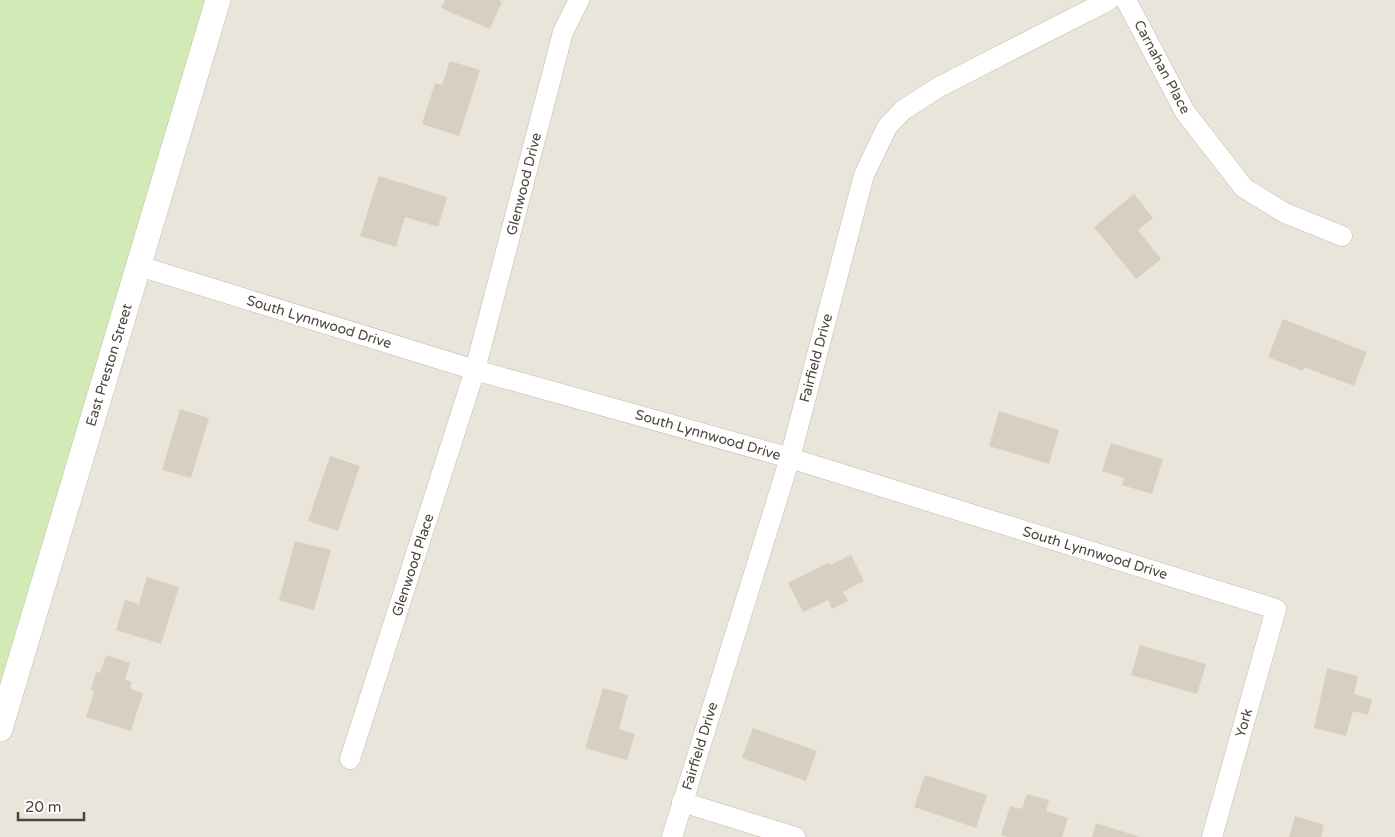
<svg xmlns="http://www.w3.org/2000/svg" width="1395" height="837" viewBox="0 0 1395 837" font-family="'Varela Round',sans-serif">
<rect width="100%" height="100%" fill="#f6f3ec"/>
<rect fill="#eae5da" x="0" y="0" width="1395" height="837"/>
<path fill="#d2eab5" d="M0 0H218L0 729Z"/>
<g fill="#d8cfc1">
<path d="M445 0H499L502 2 490 29 441 8Z"/>
<path d="M450 61 480 70 459 136 422 124 435 83 442 85Z"/>
<path d="M379 176 447 197 438 227 405 217 396 247 360 236Z"/>
<path d="M1134 194 1153 218 1138 230 1161 259 1136 279 1094 227Z"/>
<path d="M1283 319 1367 352 1354 386 1304 367 1303 371 1268 357Z"/>
<path d="M180 409 209 418 191 478 162 470Z"/>
<path d="M999 411 1059 430 1049 464 989 446Z"/>
<path d="M1111 443 1163 459 1152 494 1122 485 1124 478 1102 471Z"/>
<path d="M330 456 360 466 338 531 308 521Z"/>
<path d="M295 541 331 550 314 610 279 600Z"/>
<path d="M851 555 864 581 843 592 848 601 832 609 828 600 803 612 788 583 829 562 830 565Z"/>
<path d="M147 577 179 587 161 644 116 630 125 600 139 604Z"/>
<path d="M1140 645 1206 664 1197 694 1131 675Z"/>
<path d="M106 655 130 663 125 679 132 682 130 689 143 693 131 731 86 717 94 692 91 690 96 672 100 673Z"/>
<path d="M1327 668 1358 676 1354 694 1372 699 1368 715 1353 711 1346 736 1314 728Z"/>
<path d="M603 688 628 695 619 729 635 734 627 760 585 748Z"/>
<path d="M753 728 817 751 806 781 742 758Z"/>
<path d="M925 775 987 795 976 828 914 807Z"/>
<path d="M1027 794 1049 800 1046 811 1068 818 1062 837H1007L1001 835 1010 806 1022 809Z"/>
<path d="M1295 816 1324 825 1321 837H1289Z"/>
<path d="M1096 823 1140 837H1092Z"/>
</g>
<g fill="none" stroke-linecap="round" stroke-linejoin="round">
<g stroke="#c2bbae" stroke-width="21">
<g id="minor">
<path d="M1126 0 1185 112 1244 188 1285 213 1342 236"/>
<path d="M139 266 475 370 790 458 1276 609 1212 837"/>
<path d="M350 759 475 370 563 32 579 0"/>
<path d="M682 802 795 837"/>
<path d="M672 837 790 458 864 175 887 127 903 110 939 87 1109 0"/>
</g>
</g>
<g stroke="#c2bbae" stroke-width="26">
<path id="tertiary" d="M0 729 218 0"/>
</g>
<use href="#minor" stroke="#fff" stroke-width="20"/>
<use href="#tertiary" stroke="#fff" stroke-width="25"/>
</g>
<g text-anchor="middle" dominant-baseline="central" stroke-width="4.5" stroke-linejoin="round" paint-order="stroke">
<g font-size="14" fill="#4b4439" stroke="#fff">
<text transform="translate(1162 67) rotate(62)">Carnahan Place</text>
<text transform="translate(524 184) rotate(-76)">Glenwood Drive</text>
<text transform="translate(319 322) rotate(17)">South Lynnwood Drive</text>
<text transform="translate(816 358) rotate(-75)">Fairfield Drive</text>
<text transform="translate(109 365) rotate(-73)">East Preston Street</text>
<text transform="translate(708 435) rotate(16)">South Lynnwood Drive</text>
<text transform="translate(1095 553) rotate(17)">South Lynnwood Drive</text>
<text transform="translate(413 565) rotate(-72)">Glenwood Place</text>
<text transform="translate(1244 723) rotate(-74)">York</text>
<text transform="translate(700 746) rotate(-73)">Fairfield Drive</text>
</g>
</g>
<path d="M18 812v8h66v-8" fill="none" stroke="#4b4439" stroke-width="2.5"/>
<text x="25" y="812" font-size="15" fill="#4b4439" stroke="#ffffff" stroke-width="4" paint-order="stroke">20 m</text>
</svg>
